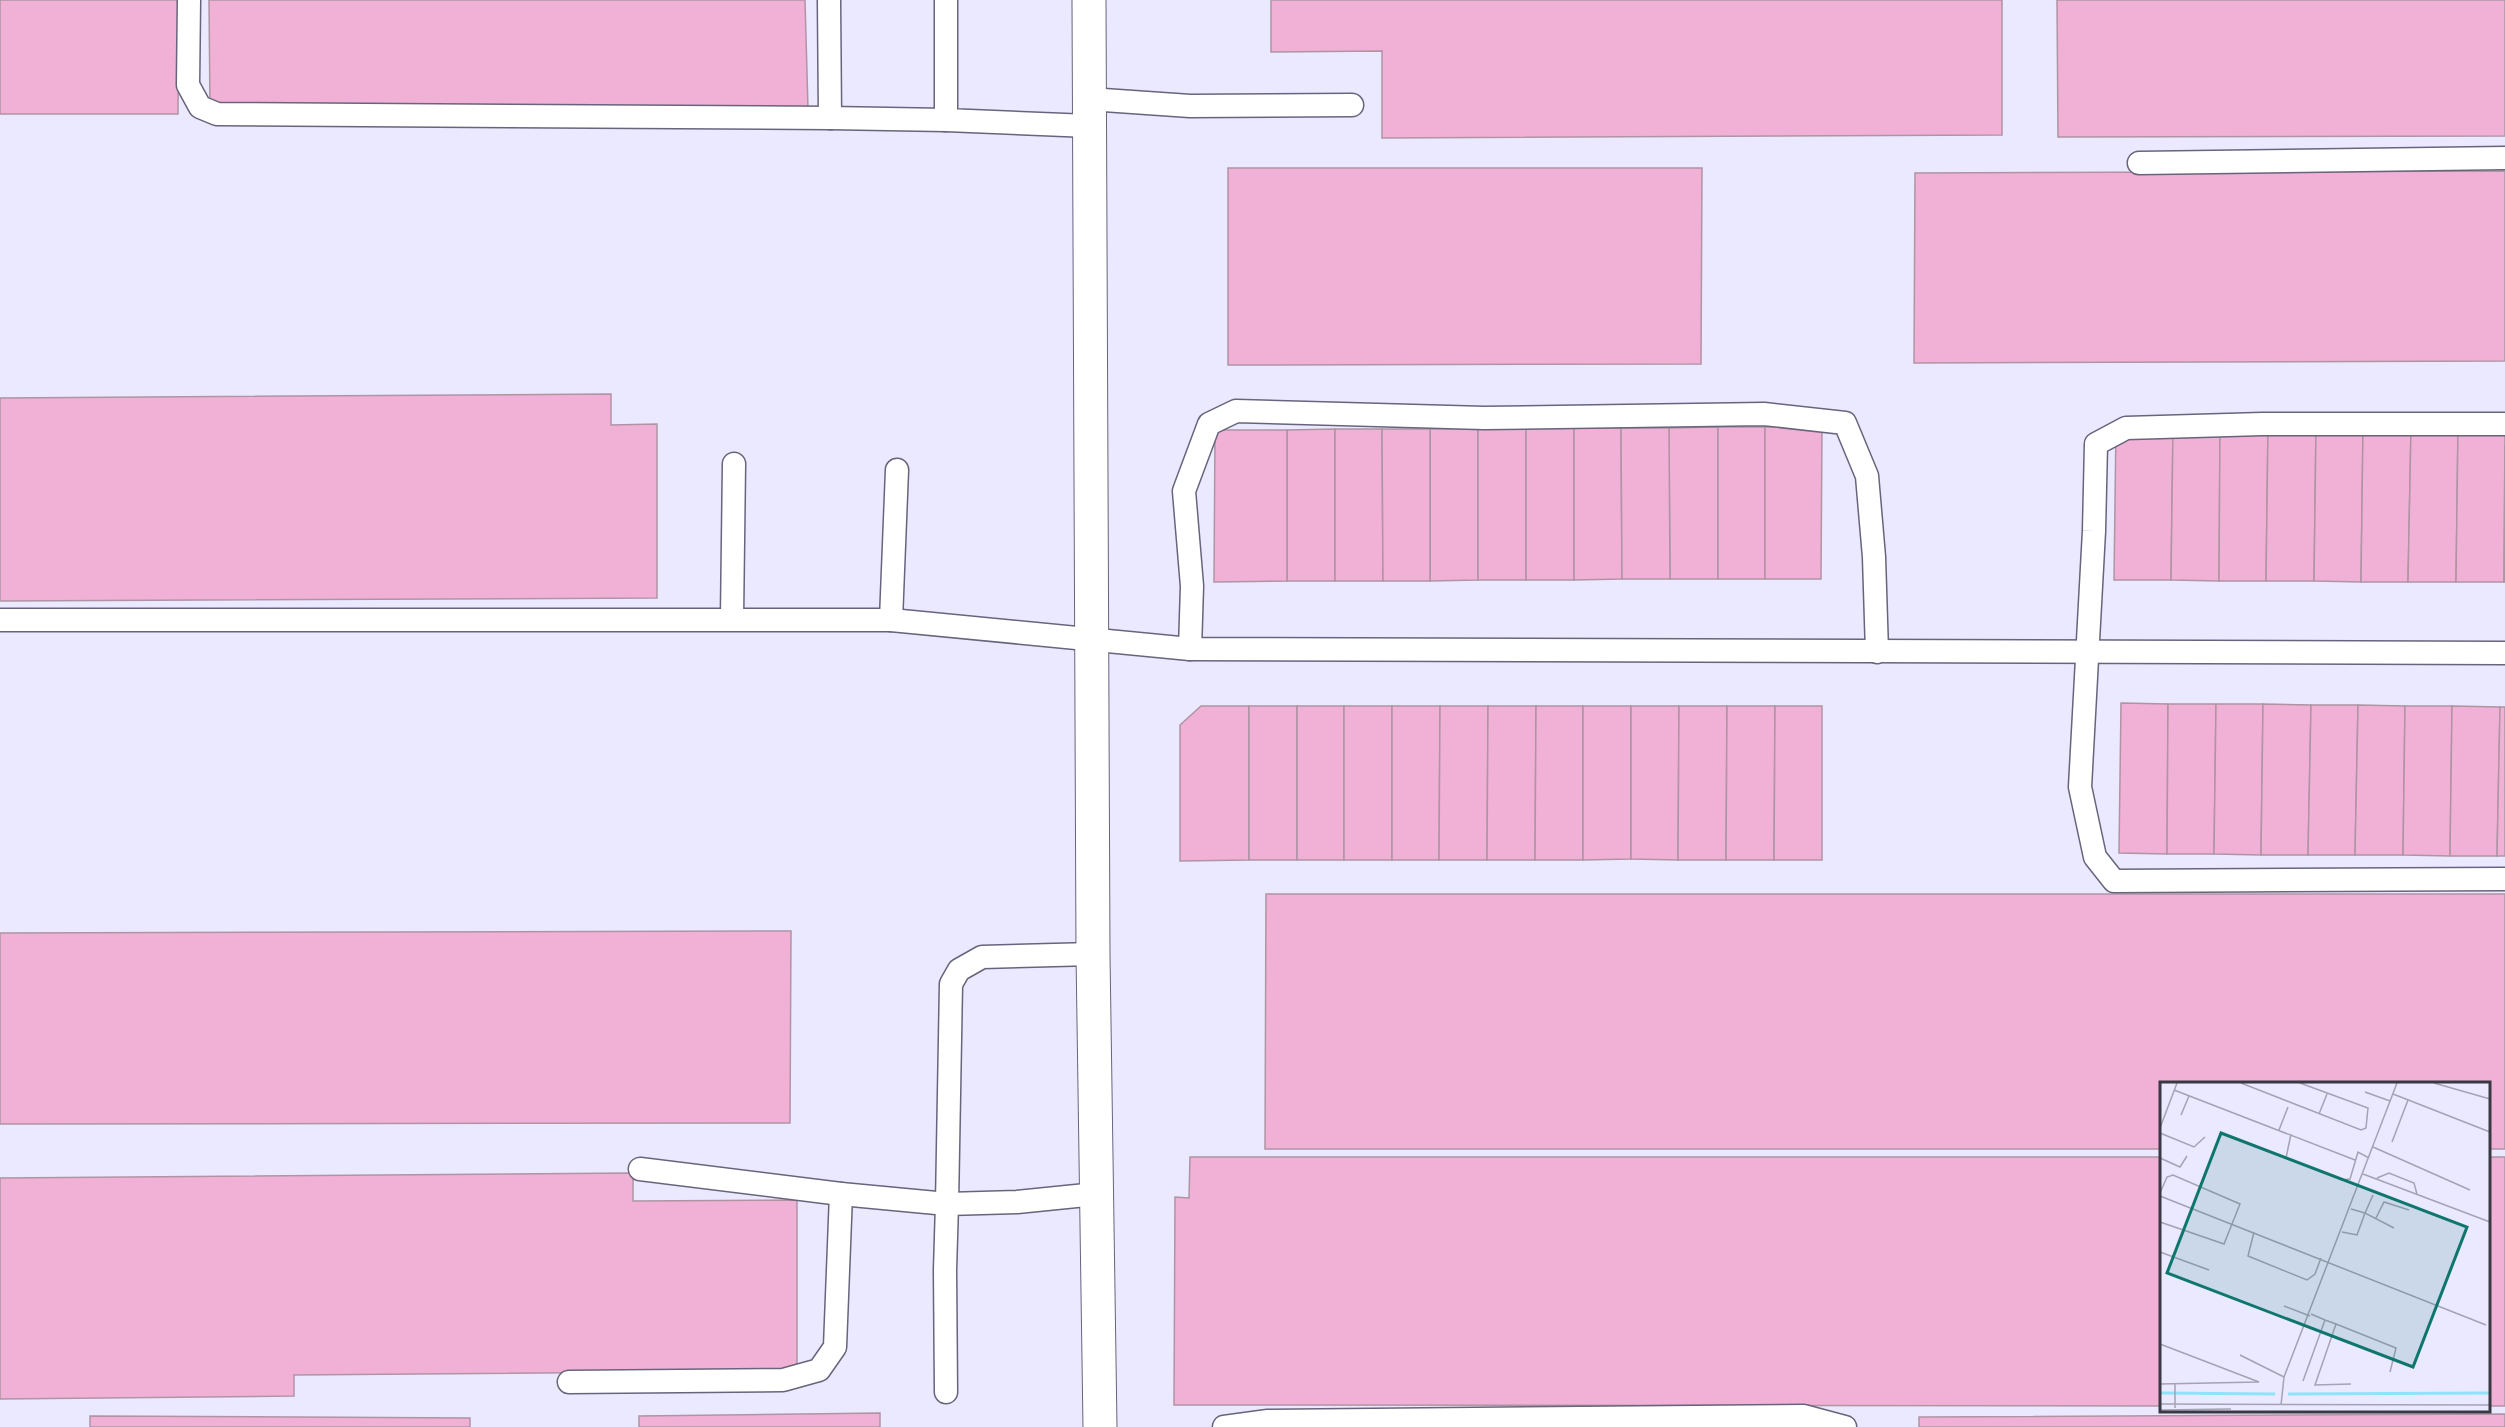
<svg xmlns="http://www.w3.org/2000/svg" width="2505" height="1427" viewBox="0 0 2505 1427" font-family="'Work Sans',sans-serif">
<rect width="100%" height="100%" fill="#ebe9ff"/>
<g fill="#f1b1d6" stroke="#af94a3" stroke-width="1.5">
<path d="M0 0H179L178 114H0Z"/>
<path d="M209 0H805L808 109H210Z"/>
<path d="M1271 0H2002V135L1382 138V51L1271 52Z"/>
<path d="M2057 0H2505V136L2058 137Z"/>
<path d="M1228 168H1702L1701 364 1228 365Z"/>
<path d="M2505 171V361L1914 363 1915 173Z"/>
<path d="M611 394V425L657 424V598L0 601V398Z"/>
<path d="M2116 426 2173 427 2171 580H2114Z"/>
<path d="M1718 427V579H1670L1669 428Z"/>
<rect x="1718" y="427" width="47" height="152"/>
<path d="M1765 427H1822L1821 579H1765Z"/>
<path d="M2173 427H2220L2219 581 2171 580Z"/>
<path d="M2220 427H2268L2266 581H2219Z"/>
<path d="M2268 427 2316 428 2314 581H2266Z"/>
<path d="M1478 428V580L1430 581V429Z"/>
<rect x="1478" y="428" width="48" height="152"/>
<rect x="1526" y="428" width="48" height="152"/>
<path d="M1574 428H1621L1622 579 1574 580Z"/>
<path d="M1621 428H1669L1670 579H1622Z"/>
<path d="M2316 428H2363L2361 582 2314 581Z"/>
<path d="M2363 428H2411L2408 582H2361Z"/>
<path d="M2411 428H2458L2456 582H2408Z"/>
<path d="M2458 428 2505 429 2504 582H2456Z"/>
<path d="M1335 429V581H1287V430Z"/>
<path d="M1335 429H1382L1383 581H1335Z"/>
<path d="M1382 429H1430V581H1383Z"/>
<path d="M1215 430H1287V581L1214 582Z"/>
<path d="M2505 446V582H2504Z"/>
<path d="M2121 703 2168 704 2167 854 2119 853Z"/>
<path d="M2168 704H2216L2214 854H2167Z"/>
<path d="M2216 704H2263L2261 855 2214 854Z"/>
<path d="M2263 704 2311 705 2308 855H2261Z"/>
<path d="M2311 705H2358L2355 855H2308Z"/>
<path d="M2358 705 2405 706 2403 855H2355Z"/>
<path d="M1201 706H1249V860L1180 861V725Z"/>
<rect x="1249" y="706" width="48" height="154"/>
<rect x="1297" y="706" width="47" height="154"/>
<rect x="1344" y="706" width="48" height="154"/>
<path d="M1392 706H1440L1439 860H1392Z"/>
<path d="M1440 706H1488L1487 860H1439Z"/>
<path d="M1488 706H1536L1535 860H1487Z"/>
<path d="M1536 706H1583V860H1535Z"/>
<path d="M1583 706H1631V859L1583 860Z"/>
<path d="M1631 706H1679L1678 860 1631 859Z"/>
<path d="M1679 706H1727L1726 860H1678Z"/>
<path d="M1727 706H1775L1774 860H1726Z"/>
<path d="M1775 706H1822V860H1774Z"/>
<path d="M2405 706H2452L2450 856 2403 855Z"/>
<path d="M2452 706 2500 707 2497 856H2450Z"/>
<path d="M2500 707H2505V856H2497Z"/>
<path d="M1266 894H2505V1149H2488V1084H2162V1149H1265Z"/>
<path d="M791 931 790 1123 0 1124V933Z"/>
<path d="M1190 1157H2162V1406L1174 1405 1175 1197 1189 1198Z"/>
<rect x="2488" y="1157" width="17" height="249"/>
<path d="M633 1173V1201L797 1200V1371L294 1375V1396L0 1399V1178Z"/>
<path d="M880 1413V1427H639V1416Z"/>
<path d="M2505 1414V1427H1919V1417Z"/>
<path d="M90 1416 470 1418V1427H90Z"/>
</g>
<g fill="none" stroke-linecap="round" stroke-linejoin="round">
<g stroke="#67647c" stroke-width="25">
<g id="lane">
<path d="M189 0 188 85 200 107 217 114 830 118"/>
<path d="M829 0 830 118 946 120"/>
<path d="M946 0V120L1089 126"/>
<path d="M1089 99 1190 106 1352 105"/>
<path d="M2139 163 2505 158"/>
<path d="M2505 424H2262L2126 428 2096 444 2094 531 2080 787 2095 857 2114 881 2505 879"/>
<path d="M732 618 734 464"/>
<path d="M0 620H891L1190 649 2505 653"/>
<path d="M891 620 897 470"/>
<path d="M1190 649 1192 586 1184 491 1209 424 1236 411 1484 418 1764 414 1845 423 1867 476 1874 557 1877 652"/>
<path d="M640 1169 841 1194 947 1204 951 984 959 970 982 957 1093 954"/>
<path d="M569 1382 783 1380 819 1370 835 1347 841 1194"/>
<path d="M946 1392 945 1270 947 1204 1017 1202 1096 1194"/>
<path d="M1224 1427 1268 1421 1804 1416 1845 1427"/>
</g>
</g>
<g stroke="#67647c" stroke-width="35">
<path id="street" d="M1089 0 1093 954 1100 1427"/>
</g>
<use href="#lane" stroke="#fff" stroke-width="22"/>
<use href="#street" stroke="#fff" stroke-width="33"/>
</g>
<g transform="translate(2160 1082)">
<rect width="330" height="330" fill="#ebe9ff"/>
<path fill="none" stroke="#8ee3f9" stroke-width="3" d="M0 311 115 312M128 312 330 311"/>
<path fill="none" stroke="#a4a2b4" stroke-width="1.5" d="M81 1 201 48 206 46 208 26 140 1M274 1 330 17M14 8 195 78M205 10 230 19M233 12 330 50M159 32 167 12M21 33 29 14M0 46 17 1M119 48 128 25M0 51 34 65 45 55M131 52 126 76 182 98 190 97 198 70 209 76M232 60 248 18M213 65 310 108M0 76 20 85 27 74M203 92 330 140M217 96 229 91 254 101 257 112M0 111 7 95 13 93 80 122 64 162 0 140M0 114 326 243M191 127 205 131 213 113M216 136 224 120 249 128M94 150 88 174 147 198 155 192 161 176M182 150 197 153 205 131 234 146M0 170 49 188M124 224 150 234M165 238 176 242 155 303 191 302M176 242 236 266 230 290M0 262 99 300 0 302M80 273 124 295M143 299 165 238 151 232M15 302V326M0 322 330 323M121 323 124 295 237 1M0 328 71 327"/>
<path fill="#0f766e" fill-opacity="0.15" stroke="#0f766e" stroke-width="3" d="M61 51 307 145 253 285 7 191Z"/>
<rect width="330" height="330" fill="none" stroke="#393843" stroke-width="3"/>
</g>
</svg>
